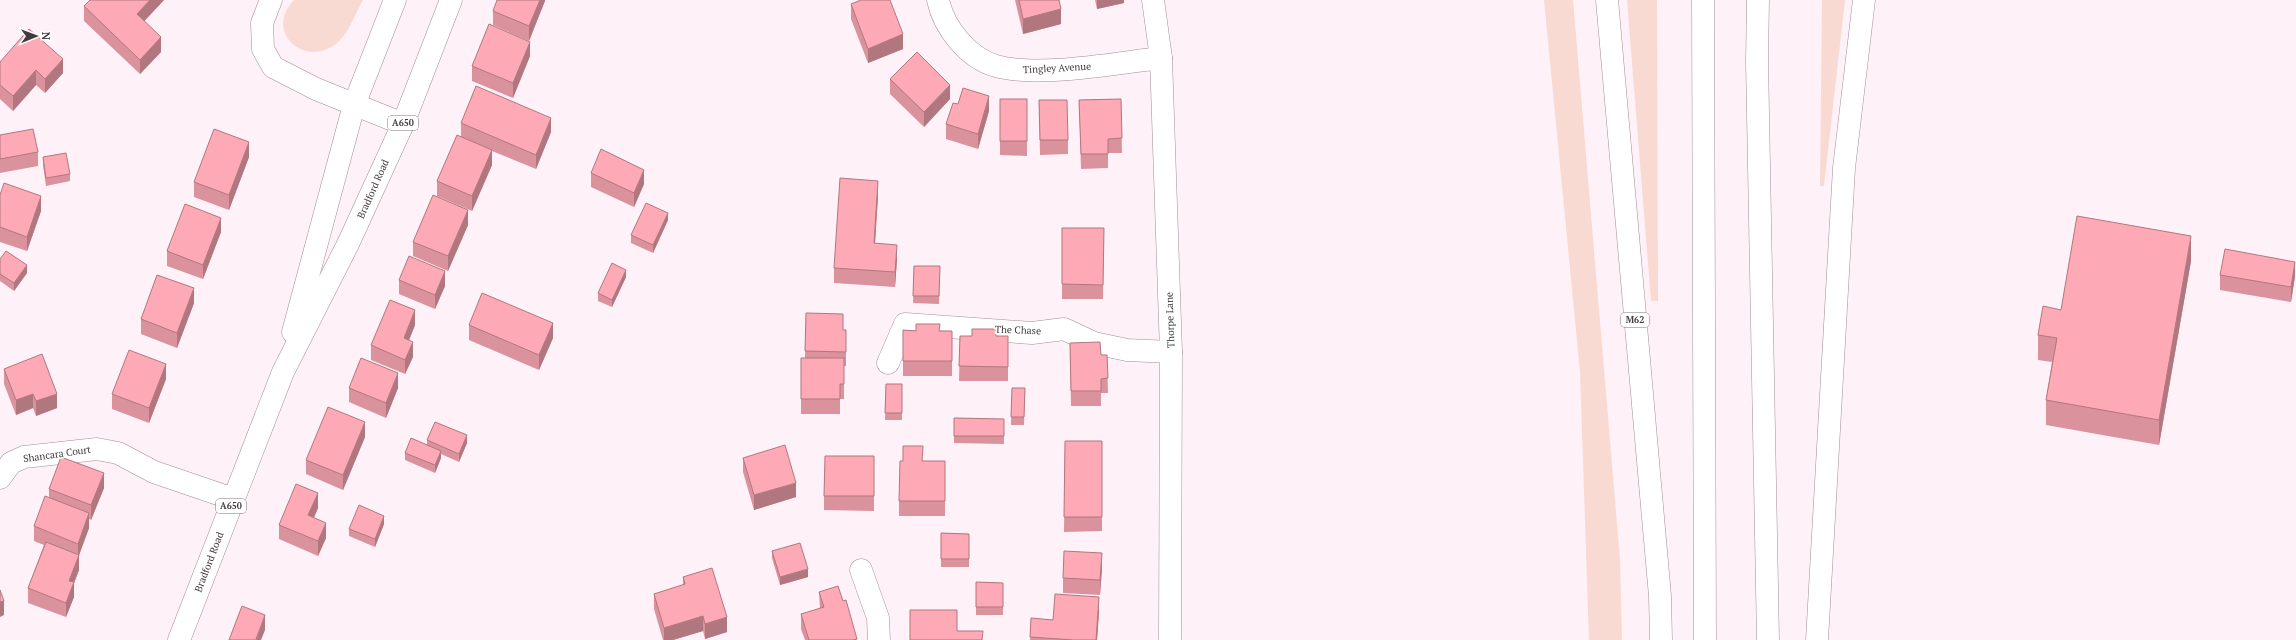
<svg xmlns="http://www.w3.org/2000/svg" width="2296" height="640" viewBox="0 0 2296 640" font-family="'PT Serif',serif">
<rect width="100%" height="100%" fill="#fef1f8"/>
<g fill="#f9dad2">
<path d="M294 0H363C356 12 350 30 340 40 309 72 262 33 294 0Z"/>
<path d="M1544 0H1573L1620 560 1622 640H1589L1580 372Z"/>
<path d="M1627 0H1657L1658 301H1651Z"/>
<path d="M1822 0H1845L1824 186H1820Z"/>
</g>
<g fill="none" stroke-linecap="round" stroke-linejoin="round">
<g stroke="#a18e98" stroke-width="23">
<g id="minor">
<path d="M271 0 262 23 263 49 273 67 316 89 403 124"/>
<path d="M938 0C944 28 968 58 996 66 1038 78 1116 63 1161 58"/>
<path d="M1153 0 1161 58 1171 352 1170 640"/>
<path d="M888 363 905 324 1032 333 1064 329 1094 343 1127 350 1171 352"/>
<path d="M0 478 11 463 24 457 97 449 118 453 154 472 233 499"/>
<path d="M861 570 878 618 879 640"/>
</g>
</g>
<g stroke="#a18e98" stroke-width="23">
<g id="primary">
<path d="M293 332 354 105 395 0"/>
<path d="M179 640 283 372 348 244 403 124 451 0"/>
</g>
</g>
<g stroke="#a18e98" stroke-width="23">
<g id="motorway">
<path d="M1607 0 1660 596 1661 640"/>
<path d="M1703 0 1705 640"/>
<path d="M1758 0 1757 61 1768 640"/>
<path d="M1817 640 1844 168 1864 0"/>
</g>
</g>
<use href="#minor" stroke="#fff" stroke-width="22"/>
<use href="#primary" stroke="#fff" stroke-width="22"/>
<use href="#motorway" stroke="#fff" stroke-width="22"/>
</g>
<g fill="#da929d">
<path d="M90 0H164L144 21 161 52 140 74 84 21V6Z"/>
<path d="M545 0 529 41 493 25V11Z"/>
<path d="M1015 0H1059L1061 24 1023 34Z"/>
<path d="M1095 0H1124V3L1097 9Z"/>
<path d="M851 4 903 49 868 63 851 19Z"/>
<path d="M530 56 513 98 472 81V66Z"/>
<path d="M0 62 63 73 45 93 36 85 13 111 0 99Z"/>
<path d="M890 79 950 99 924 127 890 94Z"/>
<path d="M1000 99H1027V156L1000 155Z"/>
<path d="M1121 99 1122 153H1108V168L1081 169 1079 100Z"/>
<path d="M1039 100 1068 140V154L1040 155Z"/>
<path d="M958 104 989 111 978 149 946 139V124Z"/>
<path d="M461 123 551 132 536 169 492 151V165L472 211 437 196V181L461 137Z"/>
<path d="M0 135 38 152V166L0 173Z"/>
<path d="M43 157 70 174V181L46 186 43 165Z"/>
<path d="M249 157 229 210 194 197V182Z"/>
<path d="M591 173 644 184 634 207 591 187Z"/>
<path d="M0 195 41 211 27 251 0 242Z"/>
<path d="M878 196 875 243 897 259 895 287 834 283V268Z"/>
<path d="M668 220 653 253 631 243V235Z"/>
<path d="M468 225 448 271 413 256V242Z"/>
<path d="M1062 228H1104L1103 299H1062Z"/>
<path d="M221 232 203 279 167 266V251Z"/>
<path d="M0 259 27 273 14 291 0 281Z"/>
<path d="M2191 261 2159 445 2046 425V400L2052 362 2038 360V335L2061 310Z"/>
<path d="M914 266H940L939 304 913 303Z"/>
<path d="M2220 275 2295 276 2291 302 2220 290Z"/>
<path d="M626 277 612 307 598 301V293Z"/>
<path d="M399 280 445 286 435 309 399 294Z"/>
<path d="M194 303 177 348 141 334V319Z"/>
<path d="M806 313 843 330 846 345V366H844V399H840V414H801V358H805Z"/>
<path d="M415 325 409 340 413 357 405 374 371 360V345Z"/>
<path d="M469 325 553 338 539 370 469 340Z"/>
<path d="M903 330 952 331V376H903Z"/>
<path d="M960 336H1008V381H959Z"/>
<path d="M1070 343 1101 355H1107L1108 393H1101V406H1071Z"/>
<path d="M4 369 57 408 36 416 33 408 16 415 4 384Z"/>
<path d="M166 379 149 423 112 409V394Z"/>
<path d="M886 384H902V420H885Z"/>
<path d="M349 388H398L386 418 349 402Z"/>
<path d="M1012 388H1025L1024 425H1011Z"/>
<path d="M954 418 1004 419V444L954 443Z"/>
<path d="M365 437 343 490 306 474V460Z"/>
<path d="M427 440 467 443 459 462 441 454V458L435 473 405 460V453L427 444Z"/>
<path d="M1065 441H1102V531L1064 532Z"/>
<path d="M874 456V511L824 510V496Z"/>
<path d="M743 458 796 497 754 510 743 472Z"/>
<path d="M923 461H945V516H899V501Z"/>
<path d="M104 488 91 520 89 519V528L79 555V570L74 583V597L66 617 28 603V588L44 545 34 541V526L49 498V489Z"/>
<path d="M318 508 314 518 326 538 318 556 279 539V525Z"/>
<path d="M384 524 375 547 349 536V529Z"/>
<path d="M941 533 969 534V567H941Z"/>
<path d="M772 551 808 577 780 585 772 558Z"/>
<path d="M1102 568 1100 595 1063 593V578Z"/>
<path d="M683 577 727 632 705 639 703 631 673 640H663L654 609V594L683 585Z"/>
<path d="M976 582 1003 583V615H976Z"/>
<path d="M819 592 857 640H805L801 629V614L820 609Z"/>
<path d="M1099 612 1097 640H1030L1031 618 1053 620Z"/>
</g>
<g fill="#b1777f">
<path d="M150 0H164L137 29V14Z"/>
<path d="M540 0H545V1L529 41V26Z"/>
<path d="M1097 0H1124V3L1097 9Z"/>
<path d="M1061 9V24L1023 34V19Z"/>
<path d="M903 34V49L868 63V49Z"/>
<path d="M161 37V52L140 74V60Z"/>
<path d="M530 42V56L513 98V83Z"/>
<path d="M63 59V73L45 93V79Z"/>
<path d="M36 70V85L13 111V96Z"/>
<path d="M950 85V99L924 127V112Z"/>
<path d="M989 96V111L978 149V134Z"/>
<path d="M551 118V132L536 169V155Z"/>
<path d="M249 142V157L229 210V195Z"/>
<path d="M492 150V165L472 211V196Z"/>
<path d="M644 170V184L634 207V193Z"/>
<path d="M878 181V196L874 258V243Z"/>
<path d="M41 196V211L27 251V237Z"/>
<path d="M468 210V225L448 271V256Z"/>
<path d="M668 213V220L653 253V245Z"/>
<path d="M221 218V232L203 279V265Z"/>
<path d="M2191 236V261L2159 445V420Z"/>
<path d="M897 245V259L895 287V272Z"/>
<path d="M2295 262V276L2291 302V287Z"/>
<path d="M27 265V273L14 291V283Z"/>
<path d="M626 270V277L612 307V300Z"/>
<path d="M445 271V286L435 309V295Z"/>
<path d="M194 288V303L177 348V333Z"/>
<path d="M415 310V325L404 353V338Z"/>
<path d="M553 323V338L539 370V355Z"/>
<path d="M413 342V357L405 374V360Z"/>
<path d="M166 364V379L149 423V408Z"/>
<path d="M398 373V388L386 418V403Z"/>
<path d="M33 394V408L16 415V400Z"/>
<path d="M57 394V408L36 416V401Z"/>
<path d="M365 422V437L343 490V475Z"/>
<path d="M467 435V443L459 462V454Z"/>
<path d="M441 451V458L435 473V465Z"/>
<path d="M104 473V488L91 520V505Z"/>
<path d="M796 483V497L754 510V495Z"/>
<path d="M318 493V508L308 530V515Z"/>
<path d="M89 513V528L78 558V544Z"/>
<path d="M384 516V524L375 547V539Z"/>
<path d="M326 523V538L318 556V541Z"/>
<path d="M1102 553V568L1100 595V580Z"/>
<path d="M79 555V570L74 583V597L66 617V603L69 581Z"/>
<path d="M808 569V577L780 585V577Z"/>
<path d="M1099 597V612L1097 640H1096Z"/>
<path d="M4 601V615L0 617V602Z"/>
<path d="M265 615V630L261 640H256Z"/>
<path d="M703 616V631L673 640H664V628Z"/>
<path d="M727 617V632L705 639V624Z"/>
</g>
<g fill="#fdaab6" stroke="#b1777f">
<path d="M90 0H150L137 14 161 37 140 60 84 6Z"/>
<path d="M497 0H540L529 26 493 11Z"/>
<path d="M861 0H890L903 34 868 49 851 4Z"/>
<path d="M1019 0H1059L1061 9 1023 19Z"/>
<path d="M489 24 530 42 513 83 472 66Z"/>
<path d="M29 29 63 59 45 79 36 70 13 96 0 85V62Z"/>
<path d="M917 52 950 85 924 112 890 79Z"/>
<path d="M476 86 551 118 536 155 461 123Z"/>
<path d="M963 88 989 96 978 134 946 124 953 103 958 104Z"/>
<rect x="1000" y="99" width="27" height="42"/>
<path d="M1121 99 1122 138 1108 139V154H1081L1079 100Z"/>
<path d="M1039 100H1067L1068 140H1040Z"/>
<path d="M33 129 38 152 0 159V135Z"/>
<path d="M214 129 249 142 229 195 194 182Z"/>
<path d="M457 135 492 150 472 196 437 181Z"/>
<path d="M601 149 644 170 634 193 591 173Z"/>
<path d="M66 153 70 174 46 178 43 157Z"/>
<path d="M840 178 878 181 874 243 897 245 895 272 834 268Z"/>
<path d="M4 183 41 196 27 237 0 227V195Z"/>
<path d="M433 195 468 210 448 256 413 242Z"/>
<path d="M646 203 668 213 653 245 631 235Z"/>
<path d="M185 204 221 218 203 265 167 251Z"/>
<path d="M2077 216 2191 236 2159 420 2046 400 2057 338 2038 335 2043 306 2061 310Z"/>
<path d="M1062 228H1104L1103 285 1062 284Z"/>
<path d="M2225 249 2295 262 2291 287 2220 275Z"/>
<path d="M6 251 27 265 14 283 0 274V259Z"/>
<path d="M409 256 445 271 435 295 399 280Z"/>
<path d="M612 263 626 270 612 300 598 293Z"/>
<path d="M914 266H940L939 296H913Z"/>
<path d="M157 275 194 288 177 333 141 319Z"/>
<path d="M482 293 553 323 539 355 469 325Z"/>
<path d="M390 300 415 310 404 338 413 342 405 360 371 345Z"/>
<path d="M806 313 843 314V330H846V352L805 351Z"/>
<path d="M916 324H940L939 331H952V361H903V330L916 331Z"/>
<path d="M972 329H996V336H1008V367L959 366 960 336H972Z"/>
<path d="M1100 342 1101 355H1107L1108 378 1101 379V391H1071L1070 343Z"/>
<path d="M129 350 166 364 149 408 112 394Z"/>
<path d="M42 354 57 394 36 401 33 394 16 400 4 369Z"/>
<path d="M361 358 398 373 386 403 349 388Z"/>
<path d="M801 358H844V384H840V399H801Z"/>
<path d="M886 384H902V413H885Z"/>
<path d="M1012 388H1025L1024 417H1011Z"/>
<path d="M328 407 365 422 343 475 306 460Z"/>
<path d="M954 418 1004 419V436H954Z"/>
<path d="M435 422 467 435 459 454 427 440Z"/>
<path d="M411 438 441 451 435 465 405 453Z"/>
<path d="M1065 441H1102V517H1064Z"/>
<path d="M785 445 796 483 754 495 743 458Z"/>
<path d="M903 446H923L922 461H945V501H899L900 461H903Z"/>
<path d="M825 456H874V496H824Z"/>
<path d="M61 457 104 473 91 505 49 489Z"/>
<path d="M296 484 318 493 308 515 326 523 318 541 279 525Z"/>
<path d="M45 496 89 513 78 544 34 526Z"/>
<path d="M359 505 384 516 375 539 349 529Z"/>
<path d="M941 533 969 534V559H941Z"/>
<path d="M46 542 79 555 69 581 74 582 66 603 28 588Z"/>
<path d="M800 543 808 569 780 577 772 551Z"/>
<path d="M1064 551 1102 553 1100 580 1063 578Z"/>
<path d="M712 568 727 617 705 624 703 616 664 628 654 594 685 584 683 577Z"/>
<path d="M976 582 1003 583V607H976Z"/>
<path d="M838 586 843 601 846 600 857 639 853 640H809L801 614 824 607 819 592Z"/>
<path d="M0 590 4 601 0 602Z"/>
<path d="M1055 594 1099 597 1096 640H1074L1030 637 1031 618 1053 620Z"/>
<path d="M242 606 265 615 256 639 258 640H229Z"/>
<path d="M910 610H957V631H983L982 640H910Z"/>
</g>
<g text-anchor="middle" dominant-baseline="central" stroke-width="3.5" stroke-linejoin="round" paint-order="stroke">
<g fill="#fff" stroke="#7b7578" stroke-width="1">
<rect x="388" y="116" width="30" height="14" rx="3"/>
<rect x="1621" y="313" width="28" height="14" rx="3"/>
<rect x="216" y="499" width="30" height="14" rx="3"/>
</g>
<g font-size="9" font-weight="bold" fill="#423a3e">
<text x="403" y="123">A650</text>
<text x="1635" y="320">M62</text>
<text x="231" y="506">A650</text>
</g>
<g font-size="10" fill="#423a3e" stroke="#fff">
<text transform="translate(1057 68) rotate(-3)">Tingley Avenue</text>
<text transform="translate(373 189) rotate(-66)">Bradford Road</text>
<text transform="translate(1170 320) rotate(-92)">Thorpe Lane</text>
<text transform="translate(1018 330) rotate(2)">The Chase</text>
<text transform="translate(57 454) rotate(-8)">Shancara Court</text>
<text transform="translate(209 562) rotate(-69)">Bradford Road</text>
</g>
</g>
<g transform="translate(36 36) rotate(89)" stroke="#ffffff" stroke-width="3" paint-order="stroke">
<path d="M0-3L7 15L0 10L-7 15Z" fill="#423a3e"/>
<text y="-6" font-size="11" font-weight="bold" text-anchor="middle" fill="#423a3e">N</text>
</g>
</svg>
